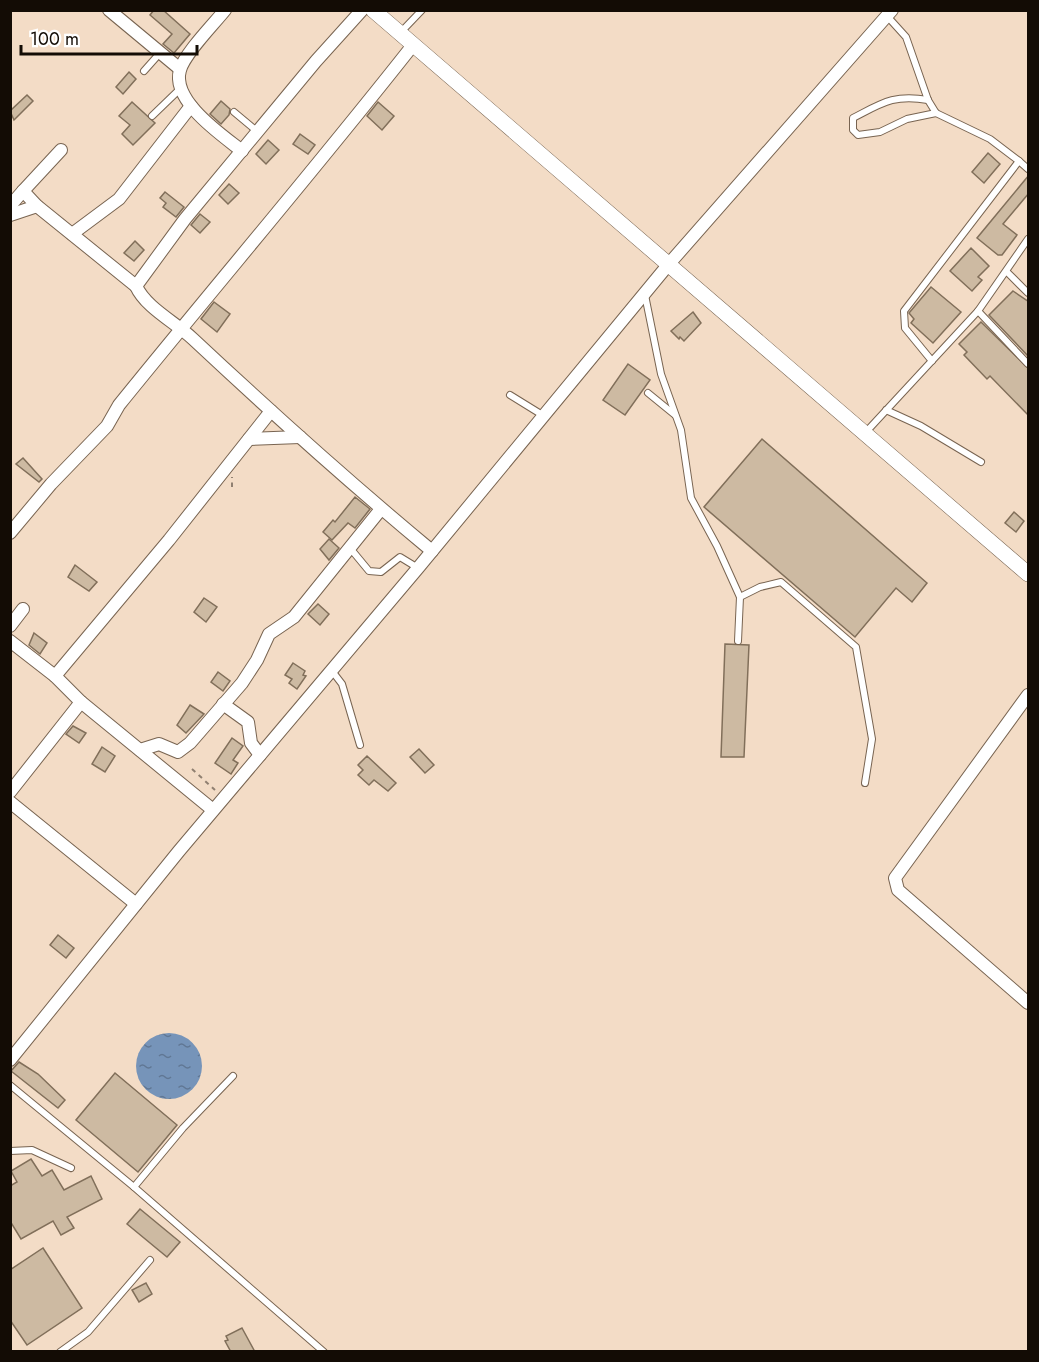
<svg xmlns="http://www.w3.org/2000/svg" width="1039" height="1362" viewBox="0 0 1039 1362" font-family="Jost,sans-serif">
<defs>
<pattern id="water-ripples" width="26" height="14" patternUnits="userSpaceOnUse" patternTransform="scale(1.5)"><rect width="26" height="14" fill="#7694b9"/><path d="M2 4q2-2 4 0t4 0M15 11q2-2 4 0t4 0" fill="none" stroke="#607794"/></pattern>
</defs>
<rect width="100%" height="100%" fill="#f3dcc6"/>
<circle fill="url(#water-ripples)" cx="169" cy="1066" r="33"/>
<g fill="#cdbaa2" stroke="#816f5a" stroke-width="1.5">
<path d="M154 10H163L190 34 174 53 163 44 172 34 150 15Z"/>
<path d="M129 72 136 79 123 94 116 87Z"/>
<path d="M27 95 33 101 14 120 10 111Z"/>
<path d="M221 101 230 109 229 115 221 124 210 114Z"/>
<path d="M132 102 155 123 133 145 122 134 130 125 119 116Z"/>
<path d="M378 102 394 116 382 130 367 116Z"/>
<path d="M300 134 315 145 308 154 293 144Z"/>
<path d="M268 140 279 150 266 164 256 154Z"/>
<path d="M988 153 1000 164 984 183 972 172Z"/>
<path d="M1029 175V193L1003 224 1017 235 1002 255H998L977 238Z"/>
<path d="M229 184 239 193 228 204 219 195Z"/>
<path d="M165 192 184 207 176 217 163 207 166 203 160 198Z"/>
<path d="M200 214 210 222 200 233 191 225Z"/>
<path d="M135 241 144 250 134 261 124 253Z"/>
<path d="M971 248 989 266 978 277 982 280 972 291 950 271Z"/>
<path d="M931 287 961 312 933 343 911 323 914 319 909 313Z"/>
<path d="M1013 291 1029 302V357L989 315Z"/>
<path d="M214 302 230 314 217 332 201 319Z"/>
<path d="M693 312 701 323 684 341 680 337 679 339 671 331Z"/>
<path d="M981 322 1029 369V416L990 376 987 379 964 355 967 352 959 344Z"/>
<path d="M628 364 650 380 625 415 603 400Z"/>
<path d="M762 439 927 583 912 602 896 588 855 637 704 507Z"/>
<path d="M23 458 42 479 39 482 16 464Z"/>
<path d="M355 497 370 509 355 528 348 523 332 540 323 532 333 520 335 522Z"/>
<path d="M1014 512 1024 521 1016 532 1005 523Z"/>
<path d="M329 539 339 548 329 560 320 549Z"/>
<path d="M75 565 97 582 89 591 68 577Z"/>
<path d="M204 598 217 607 206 622 194 612Z"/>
<path d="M318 604 329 614 320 625 308 614Z"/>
<path d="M34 633 47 643 40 654 29 645Z"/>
<path d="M725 644 749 645 744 757H721Z"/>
<path d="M293 663 305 671 303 675 306 676 297 689 289 683 292 679 285 675Z"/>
<path d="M218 672 230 681 223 691 211 682Z"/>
<path d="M190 705 204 714 186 733 177 725Z"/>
<path d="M73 726 86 733 79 743 66 734Z"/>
<path d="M232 738 243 746 233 760 238 763 231 774 215 763Z"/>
<path d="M102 747 115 756 105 772 92 764Z"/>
<path d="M419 749 434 765 425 773 410 757Z"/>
<path d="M367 756 396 783 388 791 374 780 369 785 358 775 363 770 358 765Z"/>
<path d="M58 935 74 948 66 958 50 945Z"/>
<path d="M19 1062 38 1074 65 1100 58 1108 11 1071Z"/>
<path d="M115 1073 177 1125 138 1172 76 1120Z"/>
<path d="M31 1159 42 1176 52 1170 64 1190 91 1176 102 1199 67 1217 74 1228 61 1235 53 1221 21 1239 10 1221V1186L17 1182 11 1171Z"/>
<path d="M140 1209 180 1242 167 1257 127 1224Z"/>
<path d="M43 1248 82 1308 27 1345 10 1320V1270Z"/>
<path d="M146 1283 152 1294 139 1302 132 1290Z"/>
<path d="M242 1328 255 1352H231L225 1341 228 1340 226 1336Z"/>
</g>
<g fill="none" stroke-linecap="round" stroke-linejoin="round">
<g stroke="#786451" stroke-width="8">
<g id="service">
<path d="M887 16 906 37 928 100 936 113 990 139 1019 161"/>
<path d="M400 33 422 10"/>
<path d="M144 71 160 53"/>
<path d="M928 100C894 94 882 103 853 118V130L858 135 880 132 907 119 936 113"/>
<path d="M234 112 258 132"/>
<path d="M152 116 181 88"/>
<path d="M1007 272 1028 293"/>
<path d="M645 295 661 374 681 430 691 498 717 546 740 597 738 641"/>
<path d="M978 311 1028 364"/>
<path d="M932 361 905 328 904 311 1019 161 1028 169"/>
<path d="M648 393 675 415"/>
<path d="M510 395 544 416"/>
<path d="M886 410 921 426 981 462"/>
<path d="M866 432 978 311 1028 239"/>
<path d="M350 548 369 571 381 572 400 557 418 568"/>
<path d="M740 597 760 587 781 582 856 647 872 739 865 783"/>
<path d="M332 671 342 684 360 745"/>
<path d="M10 1085 134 1187 324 1352"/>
<path d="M10 1151 32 1150 71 1168"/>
<path d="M134 1187 183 1128 233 1076"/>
<path d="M60 1352 88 1332 150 1260"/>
</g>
</g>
<g stroke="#786451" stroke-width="14">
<g id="minor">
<path d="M109 10 180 69"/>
<path d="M225 10C213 25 185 53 180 70 171 101 222 135 242 151"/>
<path d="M362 10 316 61 185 219 136 286C146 308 175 322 193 339 271 412 350 483 432 551"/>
<path d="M61 150 23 191 37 206 136 286"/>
<path d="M10 206 23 191"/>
<path d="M10 215 37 206"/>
<path d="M72 234 119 199 191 106"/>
<path d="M249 439 300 437"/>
<path d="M10 533 51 484 107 426 119 405C216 285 317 167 413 45"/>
<path d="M10 626 23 609"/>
<path d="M10 641 55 676"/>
<path d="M1028 695 895 878 898 890 1028 1003"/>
<path d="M81 702 55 676 169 540 271 411"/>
<path d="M223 704 248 722 251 743 260 755"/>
<path d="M140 750 159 744 178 752 190 743 242 683 257 660 269 634 294 617 381 509"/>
<path d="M10 792 81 702 213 810"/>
<path d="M10 802 136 904"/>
<path d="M10 1060 179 851 418 568 668 265 892 10"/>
</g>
</g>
<g stroke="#786451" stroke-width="16">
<path id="tertiary" d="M373 10 1028 574"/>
</g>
<g stroke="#908071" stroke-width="2" stroke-dasharray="4.5 4.5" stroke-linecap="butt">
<path d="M232 487V477"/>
<path d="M192 769 215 790"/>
</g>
<use href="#service" stroke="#fff" stroke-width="6"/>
<use href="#minor" stroke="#fff" stroke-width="12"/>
<use href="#tertiary" stroke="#fff" stroke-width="15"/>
</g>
<rect width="1039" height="1362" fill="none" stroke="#130c05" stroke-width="24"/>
<path d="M21 45v9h176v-9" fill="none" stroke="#130c05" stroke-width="3"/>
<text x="30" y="45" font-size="18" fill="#130c05" stroke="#ffffff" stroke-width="4.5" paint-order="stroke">100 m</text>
</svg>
